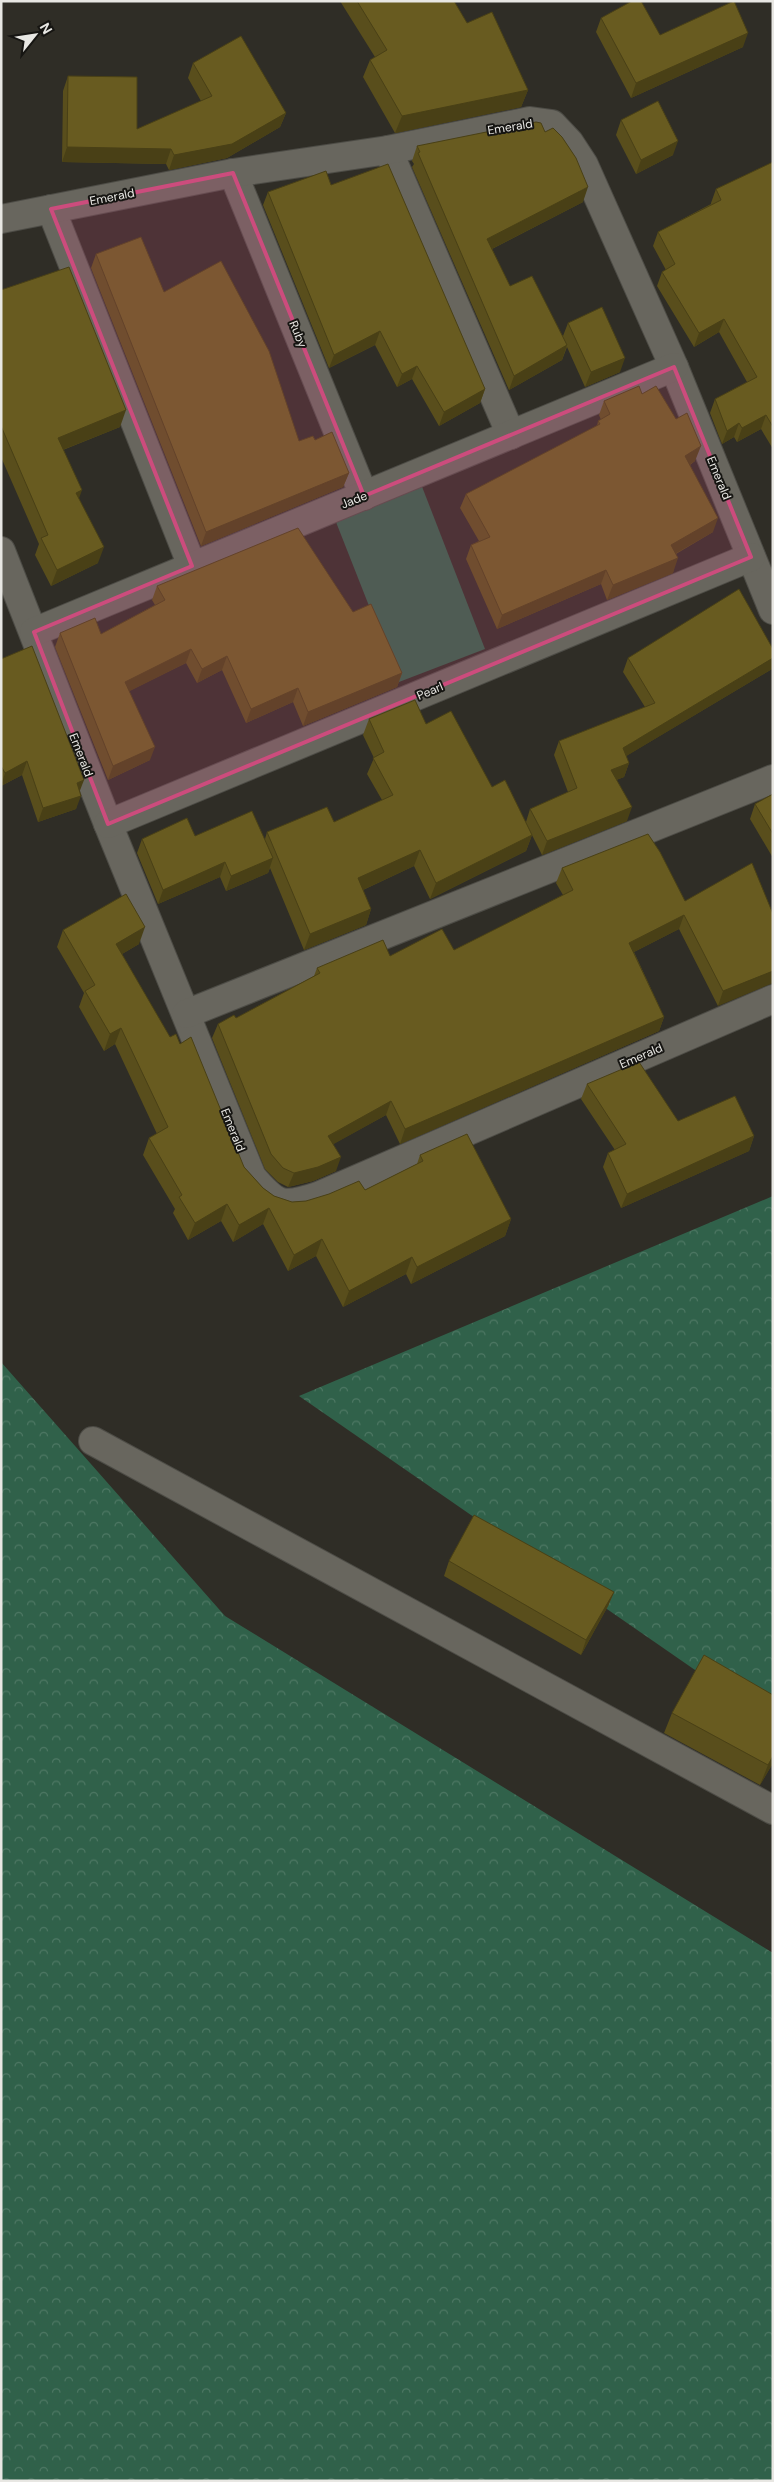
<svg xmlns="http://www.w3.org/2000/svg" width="774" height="2482" viewBox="0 0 774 2482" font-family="'DM Sans',sans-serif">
<defs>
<pattern id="forest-crowns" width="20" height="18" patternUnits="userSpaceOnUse" patternTransform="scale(1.25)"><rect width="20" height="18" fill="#30614a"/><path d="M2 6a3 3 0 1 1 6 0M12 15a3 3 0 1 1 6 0" fill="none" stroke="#4e7864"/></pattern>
</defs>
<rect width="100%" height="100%" fill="#2f2d26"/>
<g fill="url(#forest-crowns)">
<path d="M773 1196V1724L299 1396Z"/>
<path d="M1 1362 225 1616 773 1953V2481H1Z"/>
</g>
<path fill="#30614a" d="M421 484 485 649 399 682 334 517Z"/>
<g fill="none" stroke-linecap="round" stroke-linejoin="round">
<g stroke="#4d4c46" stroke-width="30">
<g id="minor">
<path d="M388 150 511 435"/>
<path d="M233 173 364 496"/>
<path d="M51 209 192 566"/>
<path d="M1 219 233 173 388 150 530 121 552 124 569 142 584 165 674 367 773 610"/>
<path d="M1 551 108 824 252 1177C277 1206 282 1208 318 1196L773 999"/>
<path d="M34 632 674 367"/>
<path d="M108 824 751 557"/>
<path d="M186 1014 773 779"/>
<path d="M93 1441 773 1810"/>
</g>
</g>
<use href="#minor" stroke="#68665e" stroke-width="28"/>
</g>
<g fill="#594e1c">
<path d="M340 1H454L467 23 528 90 521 107 395 133 363 77 370 60 375 57Z"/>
<path d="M601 18 660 35 743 47 631 98 596 32Z"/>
<path d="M193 63 286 113 280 127 227 158 169 170 166 164 62 162 63 91 68 76 137 129 201 101 188 78Z"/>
<path d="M621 120 673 155 636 174 616 135Z"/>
<path d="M545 132 583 202 492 249 510 286 563 336 568 323 620 372 585 387 567 347 562 360 509 390 412 167 414 164 412 161 417 146Z"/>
<path d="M773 162V449L761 429 737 442 734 437 722 444 710 413 715 399 747 382 719 332 694 347 657 286 662 272 666 270 653 246 658 232 711 204V203L716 189Z"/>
<path d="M331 185 485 389 480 403 439 426 412 379 397 387 375 345 329 368 263 205 268 192Z"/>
<path d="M96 254 164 292 299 441 315 440 349 473 343 487 201 546 91 268Z"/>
<path d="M1 290 120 427 63 450 79 498 98 563 51 586 35 555 39 544 1 457Z"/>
<path d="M642 394 695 461 690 465 713 532 676 554 673 573 607 600 601 584 497 629 466 559 471 545 479 541 460 508 466 494 597 426 598 421 601 420 599 415 604 401Z"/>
<path d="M157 586 353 612 402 673 397 687 303 726 293 702 246 723 222 670 197 683 186 663 129 691 150 760 108 780 55 647 60 633 101 634 155 605 152 600Z"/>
<path d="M628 658 772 669 626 756 629 763 624 777 616 780 627 821 542 855 532 835 526 851 430 899 414 866 363 890 371 909 366 925 304 950 270 868 268 873 226 891 220 877 158 904 137 853 142 839 195 836 265 839 267 832 334 822 382 800 367 774 374 758 363 735 369 719 426 724 492 787 526 822 530 809 568 792 554 755 559 741 645 707 623 672Z"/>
<path d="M1 659 80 792 76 809 38 822 22 775 1 786Z"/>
<path d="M773 794V858L750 819 755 804Z"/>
<path d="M562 868 685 901 773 914 718 1006 679 929 634 952 664 1017 659 1031 400 1144 386 1115 333 1144 336 1171 313 1181 288 1187 278 1182 265 1169 212 1038 218 1024 236 1018 314 976 317 968 390 956 454 950 563 895 556 883Z"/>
<path d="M63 930 139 944 122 954 244 1167 263 1188 274 1196 292 1202 306 1201 365 1190 417 1164 420 1155 511 1219 505 1236 411 1284 406 1274 343 1307 316 1256 288 1271 263 1224 233 1242 221 1221 188 1240 173 1213 175 1209 143 1155 149 1138 157 1134 115 1044 104 1051 79 1007 84 993 57 947Z"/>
<path d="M587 1084 678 1121 754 1136 749 1151 621 1208 603 1167 608 1153 615 1150 581 1099Z"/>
<path d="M449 1561 614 1592 608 1606 581 1655 444 1576Z"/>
<path d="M773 1695V1763L760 1785 664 1733 672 1713Z"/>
</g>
<g fill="#494016">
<path d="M748 33 743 47 631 98 636 83Z"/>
<path d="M528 90 521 107 395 133 402 116Z"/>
<path d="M286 113 280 127 227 158 169 170 174 155Z"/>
<path d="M678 141 673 155 636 174 641 160Z"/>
<path d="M67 147 171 149 166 164 62 162Z"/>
<path d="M588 187 583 202 482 254 487 239Z"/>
<path d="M724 319 719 332 694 347 699 333Z"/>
<path d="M380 331 375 345 329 368 334 355Z"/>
<path d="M567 345 562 360 509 390 514 376Z"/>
<path d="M625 358 620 372 585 387 591 372Z"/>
<path d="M417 366 412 379 397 387 402 374Z"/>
<path d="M485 389 480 403 439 426 444 412Z"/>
<path d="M126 410 120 427 52 454 58 438Z"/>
<path d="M766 415 761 429 737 442 742 428Z"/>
<path d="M739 423 734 437 722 444 727 431Z"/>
<path d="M701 446 695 461 680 471 685 456Z"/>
<path d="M349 473 343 487 201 546 206 532Z"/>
<path d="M82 490 76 507V493Z"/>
<path d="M718 518 713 532 666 559 671 545Z"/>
<path d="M104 547 98 563 51 586 57 570Z"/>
<path d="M678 558 673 573 607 600 613 585Z"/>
<path d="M606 570 601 584 497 629 502 615Z"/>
<path d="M191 649 186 663 120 696 125 682Z"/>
<path d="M227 656 222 670 197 683 202 669Z"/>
<path d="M773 658V667L772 669 618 761 623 748Z"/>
<path d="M402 673 397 687 303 726 308 712Z"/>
<path d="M298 688 293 702 246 723 251 709Z"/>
<path d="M155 747 150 760 108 780 113 766Z"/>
<path d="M27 761 22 775 1 786 5 773Z"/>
<path d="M629 763 624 777 606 784 611 770Z"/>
<path d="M84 780 79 793 77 783Z"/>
<path d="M81 796 76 809 38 822 43 808Z"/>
<path d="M632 807 627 821 542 855 547 841Z"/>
<path d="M532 835 526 851 430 899 436 883Z"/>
<path d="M420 850 414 866 352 895 358 878Z"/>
<path d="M273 858 268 873 226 891 231 876Z"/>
<path d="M225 862 220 877 158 904 163 890Z"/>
<path d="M371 909 366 925 304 950 310 934Z"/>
<path d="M684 915 679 929 624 957 629 943Z"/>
<path d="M145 927 139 944 110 961 116 944Z"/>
<path d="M773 971V983L718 1006 723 991Z"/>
<path d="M664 1017 659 1031 400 1144 405 1129Z"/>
<path d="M121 1028 115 1044 104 1051 110 1034Z"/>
<path d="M391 1101 386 1115 323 1150 328 1136Z"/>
<path d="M754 1136 749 1151 621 1208 627 1194Z"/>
<path d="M341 1157 336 1171 313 1181 288 1187 294 1173Z"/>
<path d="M227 1204 221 1221 188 1240 195 1223Z"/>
<path d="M269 1208 263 1224 233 1242 239 1225Z"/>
<path d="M511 1219 505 1236 411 1284 417 1267Z"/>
<path d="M322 1239 316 1256 288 1271 294 1255Z"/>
<path d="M412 1257 406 1274 343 1307 349 1291Z"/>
<path d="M614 1592 608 1606 581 1655 586 1640Z"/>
<path d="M773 1756V1763L760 1785 768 1765Z"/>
</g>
<g fill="#685b20" stroke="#494016">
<path d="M357 1H454L467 23 492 12 528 90 402 116 370 60 387 50Z"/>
<path d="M632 1H641L660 35 734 1 748 33 636 83 601 18Z"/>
<path d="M241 36 286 113 232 144 174 155 171 149 67 147 68 76 137 77V129L212 96 193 63Z"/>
<path d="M658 101 678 141 641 160 621 120Z"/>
<path d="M536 122 541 123 545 132 553 128 562 137 576 158 588 187 487 239 510 286 532 276 567 345 514 376 418 153 420 152 417 146Z"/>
<path d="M773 162V427L766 415 742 428 739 423 727 431 715 399 757 377 724 319 699 333 662 272 675 264 658 232 721 200 716 189Z"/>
<path d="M388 164 485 389 444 412 417 366 402 374 380 331 334 355 268 192 326 171 331 185Z"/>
<path d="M141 237 164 292 221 261 269 351 299 441 313 436 315 440 332 432 349 473 206 532 96 254Z"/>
<path d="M69 267 126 410 58 438 82 490 76 493 104 547 57 570 41 538 48 535 1 426V290Z"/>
<path d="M602 307 625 358 591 372 568 323Z"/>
<path d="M639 386 642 394 656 386 676 419 687 413 701 446 685 456 718 518 671 545 678 558 613 585 606 570 502 615 471 545 490 537 466 494 600 424 598 421 610 414 604 401Z"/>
<path d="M298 528 353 612 371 604 402 673 308 712 298 688 251 709 227 656 202 669 191 649 125 682 155 747 113 766 60 633 95 618 101 634 165 600 157 586Z"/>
<path d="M739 589 773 649V658L623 748 629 763 611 770 632 807 547 841 530 809 577 788 559 741 655 703 628 658Z"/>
<path d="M32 646 84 780 77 783 81 796 43 808 27 761 5 773 1 766V659Z"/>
<path d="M415 700 426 724 451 711 492 787 505 780 532 835 436 883 420 850 358 878 371 909 310 934 267 832 327 807 334 822 393 795 373 758 384 752 369 719Z"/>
<path d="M773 794V834L755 804Z"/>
<path d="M252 811 273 858 231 876 225 862 163 890 142 839 187 818 195 836Z"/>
<path d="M648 834 660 852 685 901 752 863 773 914V971L723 991 684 915 629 943 664 1017 405 1129 391 1101 328 1136 341 1157 318 1167 294 1173 283 1168 271 1154 218 1024 234 1015 236 1018 320 973 317 968 383 940 390 956 442 929 454 950 573 890 562 868Z"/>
<path d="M126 894 145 927 116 944 170 1037 176 1034 180 1044 191 1037 244 1167 263 1188 274 1196 292 1202 306 1201 329 1194 359 1181 365 1190 423 1161 420 1155 467 1134 511 1219 417 1267 412 1257 349 1291 322 1239 294 1255 269 1208 239 1225 227 1204 195 1223 179 1197 182 1195 149 1138 168 1127 121 1028 110 1034 85 991 95 985 63 930Z"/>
<path d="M639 1062 678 1121 735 1096 754 1136 627 1194 608 1153 626 1144 587 1084Z"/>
<path d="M474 1515 614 1592 586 1640 449 1561Z"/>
<path d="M704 1655 773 1695V1756L768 1765 672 1713Z"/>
</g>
<path fill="#cc4c7d" fill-opacity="0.2" stroke="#cc4c7d" stroke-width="4" stroke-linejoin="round" d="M233 173 364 496 674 367 751 557 108 824 34 632 192 566 51 209Z"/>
<g text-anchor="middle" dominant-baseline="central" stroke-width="4" stroke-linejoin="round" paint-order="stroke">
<g font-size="12" fill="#e8e7e3" stroke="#161512">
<text transform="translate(510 127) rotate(-9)">Emerald</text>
<text transform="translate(112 197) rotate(-11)">Emerald</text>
<text transform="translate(298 334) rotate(68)">Ruby</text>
<text transform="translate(719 478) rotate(68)">Emerald</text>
<text transform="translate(354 500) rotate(-22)">Jade</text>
<text transform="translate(430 691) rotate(-23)">Pearl</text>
<text transform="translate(81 755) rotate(69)">Emerald</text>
<text transform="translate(641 1056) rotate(-23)">Emerald</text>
<text transform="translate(233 1130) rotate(68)">Emerald</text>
</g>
</g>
<rect width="774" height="2482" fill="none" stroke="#e8e7e3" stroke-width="5"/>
<g transform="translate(35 35) rotate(60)" stroke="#161512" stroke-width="4" paint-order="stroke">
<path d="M0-4L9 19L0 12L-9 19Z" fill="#e8e7e3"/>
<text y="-8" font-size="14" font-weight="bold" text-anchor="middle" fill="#e8e7e3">N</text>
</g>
</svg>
